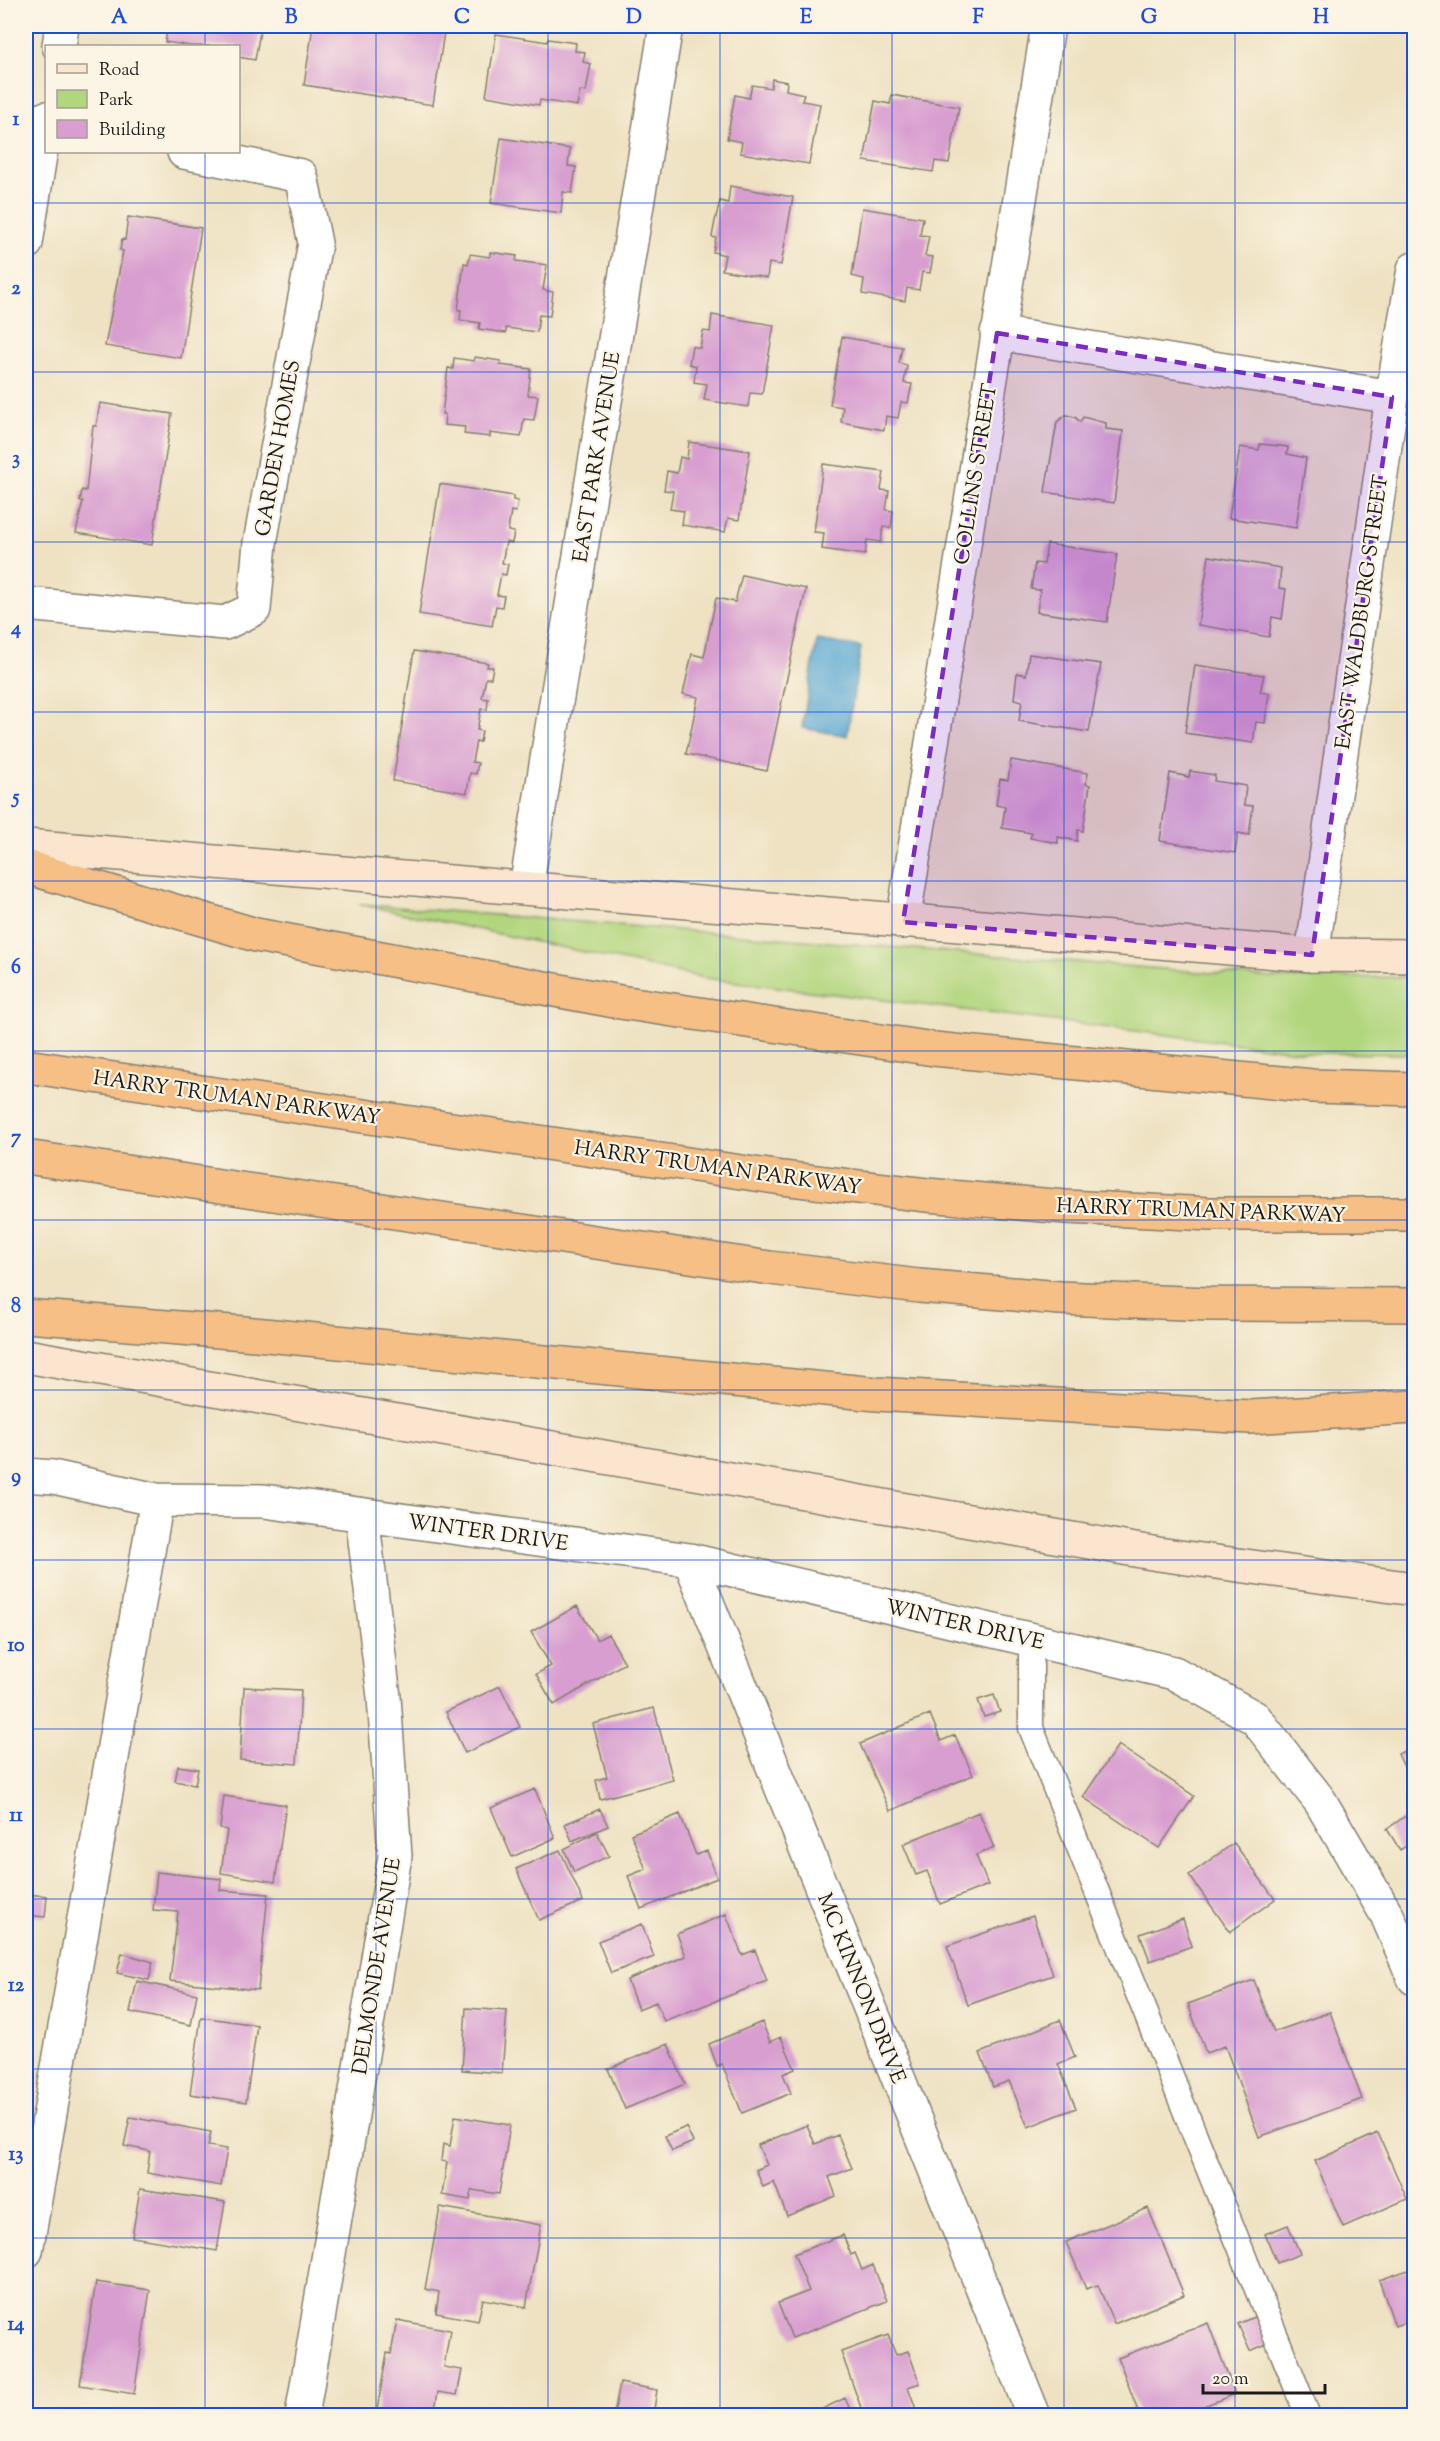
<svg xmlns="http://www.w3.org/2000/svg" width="1440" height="2441" font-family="'Sorts Mill Goudy',serif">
<rect width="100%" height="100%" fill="#fcf5e5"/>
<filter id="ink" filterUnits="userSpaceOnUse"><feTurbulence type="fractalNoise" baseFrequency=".0167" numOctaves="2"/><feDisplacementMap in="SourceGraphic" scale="12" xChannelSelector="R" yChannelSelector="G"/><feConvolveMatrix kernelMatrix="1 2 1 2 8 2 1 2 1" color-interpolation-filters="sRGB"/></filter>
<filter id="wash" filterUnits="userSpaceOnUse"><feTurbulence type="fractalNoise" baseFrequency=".008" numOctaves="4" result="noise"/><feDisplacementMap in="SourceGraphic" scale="24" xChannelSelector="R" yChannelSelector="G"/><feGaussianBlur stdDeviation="1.35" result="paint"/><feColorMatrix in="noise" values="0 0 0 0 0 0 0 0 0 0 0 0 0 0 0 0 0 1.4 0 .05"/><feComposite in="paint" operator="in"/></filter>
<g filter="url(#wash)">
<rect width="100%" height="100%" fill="#eee2c2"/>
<!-- green -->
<path fill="#b2d67e" stroke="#67794d" stroke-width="1.5" d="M359,904L1274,978L1414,977V1054L1313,1053L704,978Z"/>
<!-- water -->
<path fill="#5aa8d3" stroke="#3b6278" stroke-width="1.5" d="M817,640L861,647L847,736L802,728Z"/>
<g id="blocks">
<!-- building -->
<path fill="#d89ed0" d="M168,26H261L255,60L238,57V46H191L165,42Z
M313,26H423V29L444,32L433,105L304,85Z
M496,34L547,42L548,39L576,43L575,51L585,52L583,62L591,64L586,92L580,91L577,106L540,100L539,105L486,96Z
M772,79L787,82L786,90L804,94L802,101L820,104L809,164L740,153L742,142L727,139L735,95L749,98L752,85L771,88Z
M892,95L959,107L949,163L935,161L933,172L864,161L875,101L890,104Z
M501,138L570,149L568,166L576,167L572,193L563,192L561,213L491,203Z
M730,186L793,197L781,265L769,263L767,278L722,270L725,255L713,252L716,238L712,237L715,221L720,201L728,203Z
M862,208L923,218L920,235L929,236L925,256L933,257L930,273L922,272L919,290L907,288L905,301L862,294L864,279L852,276Z
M128,217L201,228L181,358L105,346L123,251L120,250L122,239L125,240Z
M490,252L517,256L516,261L547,265L543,290L553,292L550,316L539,315L537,332L506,328V333L479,329L480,323L460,320L461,310H458L464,263L468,264L470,254L490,257Z
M712,315L774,325L762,394L750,393L748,407L704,400L707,384L694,382L696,366L689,364L692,346L700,348L703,331L710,332Z
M842,337L902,347L899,363L907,365L904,383L912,384L908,403L901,402L898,418L886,416L884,430L841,422L843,407L830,405Z
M475,357L501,361L500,365L531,369L528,395L538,396L534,420L524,419L521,437L490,433V437L464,434L465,427L444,425L445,414H442L448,368L453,369L454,358L474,361Z
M100,403L172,414L152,545L76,533L83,501H80L82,490L86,491L93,426H96Z
M1066,415L1075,417L1080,422L1083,417L1106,423V429L1123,431L1114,503L1045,492L1057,422Z
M689,442L750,451L739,520L728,518L725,532L682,525L684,511L670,509L673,491L664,490L667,471L677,473L680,457L687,459Z
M1260,444L1288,447L1287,454L1306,458L1296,528L1229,518L1240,447L1259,450Z
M823,464L884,472L881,490L889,491L886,510L893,511L891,528L883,527L881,542L867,540L865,555L822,549L824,533L814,532Z
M440,484L513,496V500L518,501L516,512L511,511L508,531L514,532L512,543L506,542L502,563L508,564L506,575L501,574L497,595L504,596L502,607L496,606L492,626L419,614Z
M1047,544L1117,554L1107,622L1037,612L1040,590L1031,589L1035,563L1044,564Z
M1209,556L1281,568L1279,588L1286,589L1282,619L1272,617L1269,637L1198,625Z
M742,575L806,589L767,771L686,754L698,697L683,694L692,654L704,657L716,598L735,602Z
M414,651L488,663L487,667H493L491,678H486L482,698L488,699L487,710L481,709L477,730L482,731L480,742L476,741L472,762L478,763L476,774L470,773L467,793L393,781Z
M1029,654L1101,664L1089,732L1019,721L1022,701L1014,699L1017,673L1026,675Z
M1195,665L1264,675L1260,692L1269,693L1265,723L1256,722L1253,743L1185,733Z
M1011,760L1088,773L1086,784L1090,785L1083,831L1078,830L1077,841L1058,837V843L1030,838L1032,833L1002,828L1005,807L996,805L1000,779L1008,780Z
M1190,771L1215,775L1214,781L1246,786L1244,805L1253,806L1249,835L1238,833L1235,853L1160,841L1170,773L1189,777Z
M577,1606L597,1640L608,1634L625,1663L554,1705L536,1674L551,1666L531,1632Z
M500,1686L520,1727L465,1753L446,1712Z
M244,1687L301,1690L297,1764L240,1760Z
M994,1695L1000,1712L984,1717L978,1700Z
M654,1708L673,1780L600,1799L596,1780L607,1777L593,1724Z
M930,1714L941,1741L955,1735L973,1775L890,1811L860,1744Z
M1118,1745L1194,1796L1159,1848L1083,1797Z
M1414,1746V1788L1398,1754Z
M178,1766L198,1769L195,1785L175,1781Z
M535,1789L555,1838L512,1857L491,1808Z
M224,1796L286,1805L275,1882L221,1873L227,1830L220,1828Z
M600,1809L608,1826L572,1841L565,1824Z
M1414,1810V1841L1400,1850L1387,1829Z
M979,1812L994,1848L976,1855L988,1885L940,1904L927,1871L916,1875L903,1844Z
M680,1814L696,1855L707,1851L717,1878L641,1909L628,1876L646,1869L631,1834Z
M597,1832L609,1856L574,1872L564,1849Z
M1234,1843L1275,1899L1230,1932L1189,1875Z
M560,1850L583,1901L539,1920L516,1869Z
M157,1872L221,1879L220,1890L268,1894L258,1990L170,1981L178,1912L153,1910Z
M26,1894L47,1896L45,1917L26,1915Z
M726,1914L742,1955L755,1950L767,1981L664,2021L656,2002L638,2009L627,1980L686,1956L677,1934Z
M1033,1916L1053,1975L968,2005L947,1946Z
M1183,1919L1192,1946L1150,1961L1140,1934Z
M642,1924L654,1957L611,1973L598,1941Z
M122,1953L153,1962L149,1980L117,1973Z
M1254,1980L1274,2032L1330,2012L1362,2099L1259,2137L1225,2046L1206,2053L1188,2004Z
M137,1981L197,1994L191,2025L130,2012Z
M466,2008L507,2011L502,2073L462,2070Z
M201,2017L257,2025L246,2102L190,2094Z
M1060,2020L1075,2057L1058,2064L1076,2108L1028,2127L1009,2081L993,2087L980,2053Z
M762,2022L770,2042L781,2037L795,2069L783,2074L791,2093L742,2113L722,2064L717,2066L709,2044Z
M668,2044L685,2084L625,2109L608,2069Z
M455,2116L510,2125L499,2194L472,2190L470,2200L442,2195L447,2162L441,2161L443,2144L450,2146Z
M130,2117L211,2132L208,2146L227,2149L221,2186L147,2173L150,2151L124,2146Z
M807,2125L815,2144L838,2135L852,2168L829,2177L836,2196L787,2216L774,2182L763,2187L756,2170L767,2165L758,2145Z
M686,2127L693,2142L672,2151L665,2136Z
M1378,2133L1407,2199L1343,2227L1315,2161Z
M140,2189L225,2202L217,2251L132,2237Z
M440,2207L541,2225L526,2307L483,2299L478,2321L436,2313L439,2292L425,2289Z
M1148,2208L1184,2295L1114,2324L1098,2285L1086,2289L1066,2242Z
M1288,2225L1300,2254L1277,2263L1265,2234Z
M843,2235L851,2255L855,2253L862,2270L873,2265L887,2301L792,2338L778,2303L809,2291L794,2254Z
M1414,2268V2319L1395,2326L1379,2280Z
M96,2282L150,2290L134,2394L80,2385Z
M1256,2316L1267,2344L1250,2351L1238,2324Z
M397,2320L450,2330L444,2367L462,2370L457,2395L438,2392L434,2416H376L387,2353L391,2354Z
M1208,2323L1235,2394L1178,2416H1140L1118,2358Z
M888,2335L896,2355L908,2351L920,2383L908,2387L916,2409L899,2416H864L841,2352Z
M620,2383L657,2390L653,2416L614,2414Z
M845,2398L853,2416H808Z"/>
</g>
</g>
<g filter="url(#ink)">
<use href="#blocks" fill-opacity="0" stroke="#857f6f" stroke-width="1.5"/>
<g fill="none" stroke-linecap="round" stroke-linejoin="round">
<defs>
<path id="lane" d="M1031,1639V1728L1308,2416"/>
<path id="street" d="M59,46L62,26
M26,243L46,118
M997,333L1392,397
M26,604L225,623L254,609L260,543L315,243L301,176L184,152
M526,888L666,26
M903,922L1048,26
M1312,955L1392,397L1414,269
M26,1475L53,1477L157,1500L264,1501L690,1560L1174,1673L1255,1718L1320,1801L1387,1915L1414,1978
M690,1560L1034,2416
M26,2251L157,1500
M302,2416L395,1856L384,1697L362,1515"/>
<path id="secondary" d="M26,846L1312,955L1414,956
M26,1356L1158,1554L1414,1589"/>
<path id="highway" d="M26,867L256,935L620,1002L934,1049L1312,1086L1414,1089
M26,1066L782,1178L927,1195L1066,1207L1211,1214H1414
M26,1157L770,1268L919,1286L1060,1298L1209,1304L1414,1305
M26,1316L244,1333L877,1394L1250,1417L1414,1407"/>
</defs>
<!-- lane casing -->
<use href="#lane" stroke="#857f6f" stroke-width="27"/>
<!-- street casing -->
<use href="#street" stroke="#857f6f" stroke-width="36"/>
<!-- secondary casing -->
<use href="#secondary" stroke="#857f6f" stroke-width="36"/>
<!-- highway casing -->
<use href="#highway" stroke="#857f6f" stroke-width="36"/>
<!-- lane -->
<use href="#lane" stroke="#fff" stroke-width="24"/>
<!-- street -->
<use href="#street" stroke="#fff" stroke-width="33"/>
<!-- secondary -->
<use href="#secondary" stroke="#fbe5cf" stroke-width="33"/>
<!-- highway -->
<use href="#highway" stroke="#f5bf86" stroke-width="33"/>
</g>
</g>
<!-- marked area -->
<path fill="#7b2cbf" fill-opacity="0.2" stroke="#7b2cbf" stroke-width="4.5" stroke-dasharray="12 8" stroke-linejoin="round" d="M997,333L1392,397L1312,955L903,922Z"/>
<!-- grid -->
<path fill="none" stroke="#1d4ed8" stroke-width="1.5" stroke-opacity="0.55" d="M205,26V46M376,26V2416M548,26V2416M720,26V2416M892,26V2416M1064,26V2416M1235,26V2416M205,152V2416M26,203H1414M26,372H1414M26,542H1414M26,712H1414M26,881H1414M26,1051H1414M26,1220H1414M26,1390H1414M26,1560H1414M26,1729H1414M26,1899H1414M26,2069H1414M26,2238H1414"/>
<g text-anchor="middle" stroke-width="4.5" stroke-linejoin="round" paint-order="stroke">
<!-- street labels -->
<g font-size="21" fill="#1c1c1c" stroke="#fcf5e5">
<text transform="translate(277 448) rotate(-80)" y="7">GARDEN HOMES</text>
<text transform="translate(596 457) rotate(-81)" y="7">EAST PARK AVENUE</text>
<text transform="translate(975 474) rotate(-81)" y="7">COLLINS STREET</text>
<text transform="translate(1361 612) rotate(-82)" y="7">EAST WALDBURG STREET</text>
<text transform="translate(237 1097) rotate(8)" y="7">HARRY TRUMAN PARKWAY</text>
<text transform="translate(718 1167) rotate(8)" y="7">HARRY TRUMAN PARKWAY</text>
<text transform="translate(1201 1210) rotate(2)" y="7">HARRY TRUMAN PARKWAY</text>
<text transform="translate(488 1532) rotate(8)" y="7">WINTER DRIVE</text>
<text transform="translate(965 1624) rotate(13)" y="7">WINTER DRIVE</text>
<text transform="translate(376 1966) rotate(-81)" y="7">DELMONDE AVENUE</text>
<text transform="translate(862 1988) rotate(68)" y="7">MC KINNON DRIVE</text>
</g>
</g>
<!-- margin -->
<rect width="1440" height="2441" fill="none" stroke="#fcf5e5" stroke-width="66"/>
<!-- legend -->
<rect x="45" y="45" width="195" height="108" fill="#fcf5e5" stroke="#a29e95" stroke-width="1.5"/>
<rect x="57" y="64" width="30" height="9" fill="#fbe5cf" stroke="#a29e95" stroke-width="1.5"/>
<text x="99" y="75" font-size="18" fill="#1c1c1c">Road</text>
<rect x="57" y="90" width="30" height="18" fill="#b2d67e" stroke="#a29e95" stroke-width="1.5"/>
<text x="99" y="105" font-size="18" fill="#1c1c1c">Park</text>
<rect x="57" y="120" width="30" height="18" fill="#d89ed0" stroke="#a29e95" stroke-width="1.5"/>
<text x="99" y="135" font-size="18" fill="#1c1c1c">Building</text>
<!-- scale -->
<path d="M1203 2384v9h122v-9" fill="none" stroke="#1c1c1c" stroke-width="3"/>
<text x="1212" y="2384" font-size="18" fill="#1c1c1c" stroke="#fcf5e5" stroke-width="4.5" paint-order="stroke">20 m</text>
<rect x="33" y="33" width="1374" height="2375" fill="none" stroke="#1d4ed8" stroke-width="2"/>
<g font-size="20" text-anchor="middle" font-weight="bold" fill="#1d4ed8">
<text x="119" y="23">A</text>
<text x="291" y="23">B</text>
<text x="462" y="23">C</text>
<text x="634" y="23">D</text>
<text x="806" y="23">E</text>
<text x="978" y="23">F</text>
<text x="1149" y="23">G</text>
<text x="1321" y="23">H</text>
<text x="16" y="125">1</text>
<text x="16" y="294">2</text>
<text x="16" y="464">3</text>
<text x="16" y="634">4</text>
<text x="16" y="803">5</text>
<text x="16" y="973">6</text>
<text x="16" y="1143">7</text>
<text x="16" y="1312">8</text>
<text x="16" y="1482">9</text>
<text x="16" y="1651">10</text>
<text x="16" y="1821">11</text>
<text x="16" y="1991">12</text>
<text x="16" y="2160">13</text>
<text x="16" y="2330">14</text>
</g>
</svg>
